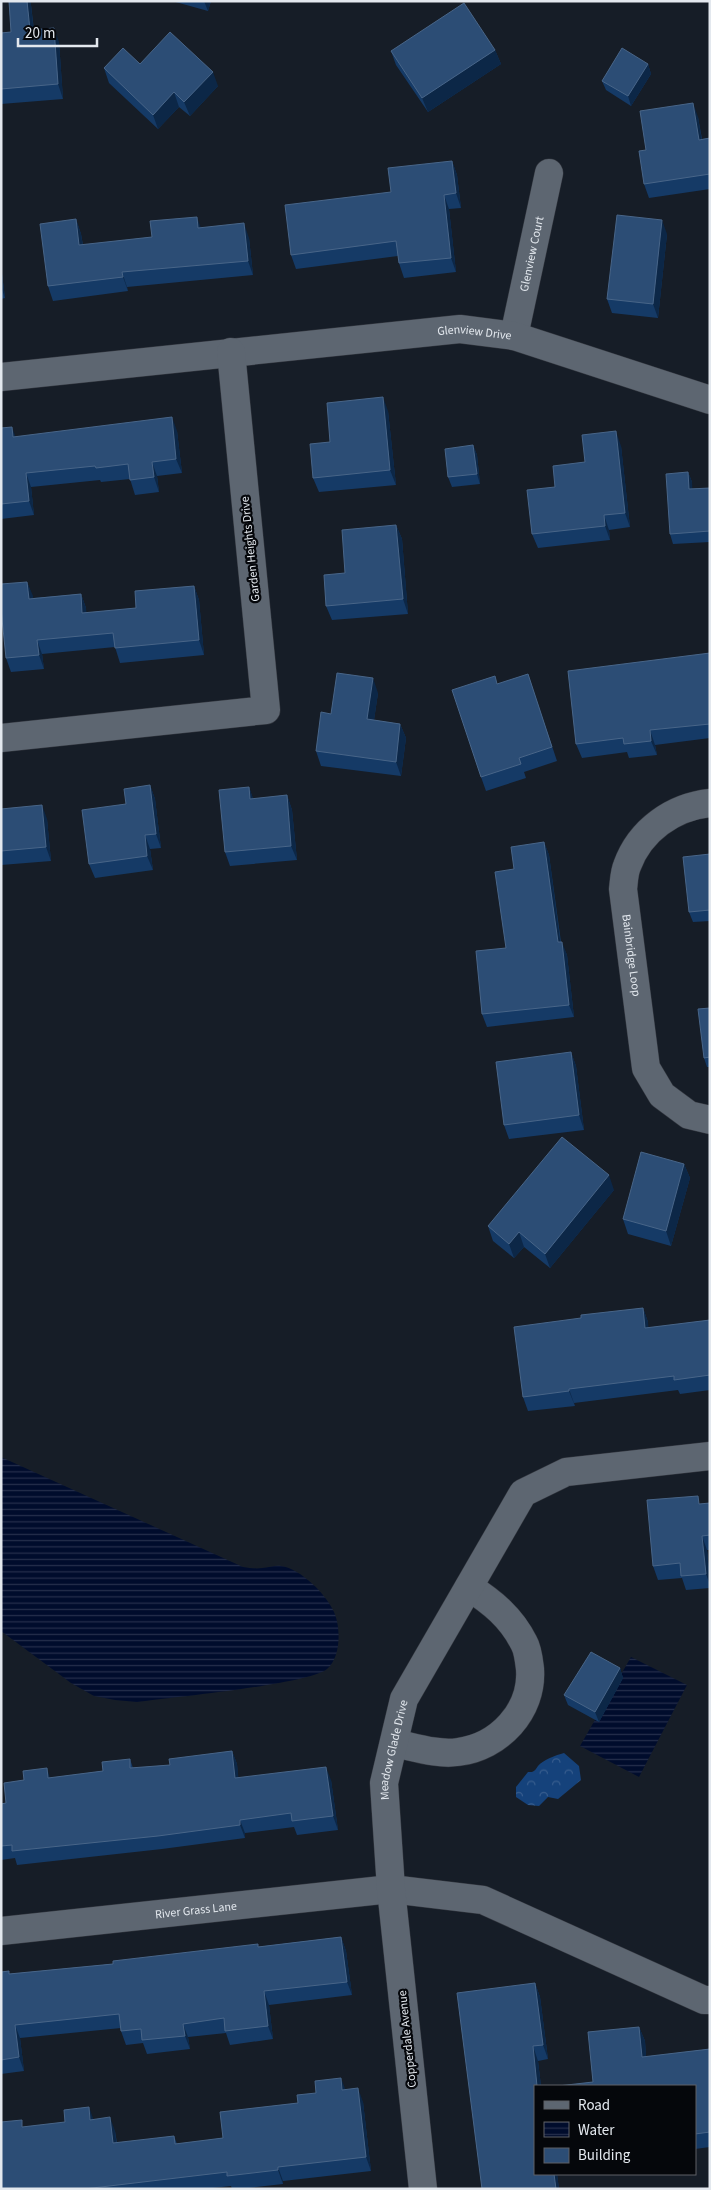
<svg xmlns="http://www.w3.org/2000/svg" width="711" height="2190" font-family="'Source Sans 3',sans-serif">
<defs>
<pattern id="park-crowns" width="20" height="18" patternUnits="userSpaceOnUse" patternTransform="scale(1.25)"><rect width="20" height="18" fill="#15427b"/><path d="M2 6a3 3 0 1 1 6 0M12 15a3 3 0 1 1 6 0" fill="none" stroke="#375d8e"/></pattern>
<pattern id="water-rules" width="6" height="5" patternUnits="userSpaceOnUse" patternTransform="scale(1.25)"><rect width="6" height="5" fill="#000c2c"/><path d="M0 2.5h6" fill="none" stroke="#252f4b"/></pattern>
</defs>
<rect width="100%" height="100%" fill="#161d27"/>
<!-- park -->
<path fill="url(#park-crowns)" d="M564,1753L579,1766L581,1780L558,1799L548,1797L539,1806L528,1805L516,1797V1787L528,1772H532C535,1771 536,1769 538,1766C543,1760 556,1755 564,1753Z"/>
<!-- water -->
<path fill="url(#water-rules)" d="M1,1457L243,1567C250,1568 256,1569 262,1568C269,1568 275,1565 281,1566C301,1569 326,1594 334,1612C341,1628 341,1657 327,1669C310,1684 168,1698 137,1702L115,1700L94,1696L71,1683L1,1631Z
M631,1657L687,1685L639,1777L580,1746Z"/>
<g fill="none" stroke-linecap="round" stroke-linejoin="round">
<defs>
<g id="minor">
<path id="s1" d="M514,336L549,173"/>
<path id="s2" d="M1,377L460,329L514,336L710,400"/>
<path d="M1,738L266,710L231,352"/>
<path id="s3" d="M710,803C673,807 640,830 627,866C624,873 624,882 623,889L646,1068L662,1095L689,1115L710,1120"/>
<path d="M394,1743C414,1747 437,1755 458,1752C499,1747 533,1711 530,1669C529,1661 528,1650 524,1643C511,1617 492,1602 469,1587"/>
<path id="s4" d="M1,1931L391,1889L483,1900L704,2000H710"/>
<path id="s5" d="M423,2189L391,1889L384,1783L404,1699L523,1493L566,1472L710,1456"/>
</g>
</defs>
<!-- minor casing -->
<use href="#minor" stroke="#343840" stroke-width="29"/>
<!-- minor -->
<use href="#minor" stroke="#5d6671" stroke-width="28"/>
</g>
<!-- wall -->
<path fill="#153a66" d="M9,1H30L31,5L34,30L59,42L63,99L1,104V33L11,32Z
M172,1H211L208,11Z
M495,50L501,64L428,112L396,65L391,51Z
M648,64L651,74L631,106L606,90L602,81Z
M104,68L218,86L190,116L179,107L158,129L109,83Z
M698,117L702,139L710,138V189L649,198L644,184L646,150Z
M452,161L457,175L461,208L449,209L456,272L404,278L399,263L398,256L296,269L291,255L391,192Z
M76,219L81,234L83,245L152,237L201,228L249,238L253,275L127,287L128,291L53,301L48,286Z
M667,234L658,318L612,313L607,299Z
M1,266L5,298L1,299Z
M388,411L396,485L319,492L313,478L330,442Z
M1,428L15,437L177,431L182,473L157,476L159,492L135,495L130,479L101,482L100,480L31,487L34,515L1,519Z
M473,445L477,455L480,484L452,487L448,477Z
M621,446L630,527L609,530L610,540L538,548L532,534L585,462Z
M688,472L692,482V489L710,488V542L673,544L670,534Z
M396,525L402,539L408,614L332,620L326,606L345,573Z
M27,582L33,598L81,594L86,608V613L136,608L194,586L199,600L204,655L120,663L115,647L42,654L44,669L11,672L6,658Z
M710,653V738L655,745L657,755L629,758L627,752L582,758L576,744Z
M528,674L557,761L524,772L526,778L486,791L481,777L498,684Z
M378,693L374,720L400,724L406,738L401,776L321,766L316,751L331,714Z
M150,785L155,799L161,848L150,849L153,870L95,878L89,864L126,804Z
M249,787L253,799L287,795L292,810L297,860L230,866L225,852Z
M1,809L47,819L51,861L1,865Z
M544,842L549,855L561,942L567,955L574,1017L487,1027L482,1014L506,948L514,869Z
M710,854V921L693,922L689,912Z
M710,1008V1067H707L704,1058Z
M571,1052L576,1066L584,1130L509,1139L504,1125Z
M684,1164L690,1178L671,1246L628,1234L623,1219Z
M614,1190L550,1268L524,1247L514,1258L493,1241L488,1226Z
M643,1308L648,1322V1328L710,1320V1390L680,1394L678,1390L574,1403L575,1406L528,1411L523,1397L581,1318Z
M710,1503V1550H707L710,1577V1588L686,1590L682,1578L658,1580L653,1566L702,1504Z
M620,1668L623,1678L599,1722L568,1705L564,1695Z
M232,1751L237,1764L238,1778L331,1780L338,1830L297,1835L294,1827L245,1833V1838L162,1849L17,1865L15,1858L1,1860V1804L6,1803L50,1778L103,1771L130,1759L133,1768L170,1765Z
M341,1937L346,1951L352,1995L269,2005L273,2039L230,2045L226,2033L188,2037L190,2049L147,2054L143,2043L126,2045L121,2031V2028L20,2038L24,2071L1,2074V1972L10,1974L113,1964Z
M535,1983L540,1997L548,2059L538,2061L541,2086H535V2174H557L559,2189H482Z
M639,2027L645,2041L646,2057L710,2049V2147L695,2149V2086L593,2082Z
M345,2089L363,2102L371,2171L283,2181V2184L240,2189H232L231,2186L204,2189H1L24,2127L93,2119L115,2131L117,2143L174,2136L177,2144L223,2138L298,2103Z"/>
<!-- shaded-wall -->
<path fill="#0c2747" d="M27,1H30L31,5L35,44L30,30Z
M204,1H211L208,11Z
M54,28L59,42L63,99L58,84Z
M495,50L501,64L428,112L422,98Z
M648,64L651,74L631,106L628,96Z
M213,72L218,86L190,116L184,102Z
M174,92L179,107L158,129L153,115Z
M693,103L698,117L704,154L699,140Z
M452,161L457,175L461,208L456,193Z
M444,195L449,209L456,272L451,258Z
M197,217L202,231L198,228Z
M76,219L81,234L85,259L79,245Z
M662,220L667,234L658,318L653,304Z
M244,223L249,238L253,275L248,261Z
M1,266L5,298L1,287Z
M122,272L127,287L128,291L123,277Z
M383,397L388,411L396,485L390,470Z
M172,417L177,431L182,473L176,459Z
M12,427L17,441L13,437Z
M616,431L621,446L630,527L625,513Z
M473,445L477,455L480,484L477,474Z
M152,462L157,476L159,492L154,477Z
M688,472L692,482L693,499L689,489Z
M26,473L31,487L34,515L29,501Z
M604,515L609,530L610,540L605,526Z
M396,525L402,539L408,614L403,599Z
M27,582L33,596L34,613L29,599Z
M194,586L199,600L204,655L199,640Z
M81,594L86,608L88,627L82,613Z
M37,640L42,654L44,669L39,655Z
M373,678L378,693L372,734L367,719Z
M400,724L406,738L401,776L396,762Z
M650,730L655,745L657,755L651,741Z
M150,785L155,799L161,848L156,834Z
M249,787L254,801L250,799Z
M287,795L292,810L297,860L291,846Z
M42,805L47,819L51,861L46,847Z
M145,835L150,849L153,870L147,856Z
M544,842L549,855L562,955L558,942Z
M562,942L567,955L574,1017L569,1005Z
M571,1052L576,1066L584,1130L579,1115Z
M684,1164L690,1178L671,1246L666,1231Z
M609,1175L614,1190L550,1268L545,1254Z
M519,1232L524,1247L514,1258L509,1244Z
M643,1308L648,1322L650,1342L645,1328Z
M569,1389L574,1403L575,1406L569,1391Z
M702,1536L707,1550L710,1585L706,1574Z
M620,1668L623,1678L599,1722L595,1712Z
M232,1751L237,1764L240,1791L235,1778Z
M326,1767L331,1780L338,1830L333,1816Z
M47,1768L51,1781L48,1778Z
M240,1820L245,1833V1838L240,1825Z
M341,1937L346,1951L352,1995L347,1982Z
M535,1983L540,1997L548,2059L543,2045Z
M264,1991L269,2005L273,2039L268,2026Z
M183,2024L188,2037L190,2049L185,2036Z
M15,2025L20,2038L24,2071L19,2057Z
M639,2027L645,2041L647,2072L642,2057Z
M533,2046L538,2061L541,2086H537Z
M341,2078L346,2091L342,2090Z
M358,2088L363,2102L371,2171L366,2157Z
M89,2107L94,2121L90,2120Z
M110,2117L115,2131L118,2157L113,2143Z
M278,2167L283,2181V2184L278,2170Z
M554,2174H557L559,2189H556Z"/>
<!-- building -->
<path fill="#2c4d75" stroke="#486588" d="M9,1H27L30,30L54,28L58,84L1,89V33L11,32Z
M464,3L495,50L422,98L391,51Z
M170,32L213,72L184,102L174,92L153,115L104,68L123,48L140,64Z
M622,48L648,64L628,96L602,81Z
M693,103L699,140L710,138V174L644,184L639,151L646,150L640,111Z
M452,161L456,193L444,195L451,258L399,263L396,241L291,255L285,205L391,192L388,168Z
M617,215L662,220L653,304L607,299Z
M197,217L198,228L244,223L248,261L122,272L123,277L48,286L40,224L76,219L79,245L152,237L150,221Z
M383,397L390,470L313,478L310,444L330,442L327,403Z
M172,417L176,459L152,462L154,477L130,480L128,464L96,468L95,466L26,473L29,501L1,504V428L12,427L13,437Z
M616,431L625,513L604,515L605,526L532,534L527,490L555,487L553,466L585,462L582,435Z
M473,445L477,474L448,477L445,449Z
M688,472L689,489L710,488V531L670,534L666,474Z
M396,525L403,599L326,606L324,575L345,573L342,530Z
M27,582L29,599L81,594L82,613L136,608L135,591L194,586L199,640L115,648L113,633L37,640L39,655L6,658L1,609V584Z
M710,653V724L650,730L651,741L624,744L623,738L576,744L568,671Z
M337,673L373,678L367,719L400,724L396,762L316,751L321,712L331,714Z
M528,674L552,747L519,758L521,764L481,777L452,690L495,676L497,684Z
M150,785L156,834L145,835L147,856L89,864L82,810L126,804L124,789Z
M249,787L250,799L287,795L291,846L225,852L219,790Z
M42,805L46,847L1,851V809Z
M544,842L558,942H562L569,1005L482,1014L476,951L506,948L495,872L514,869L511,847Z
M710,854V910L689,912L683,857Z
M710,1008V1057L704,1058L698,1009Z
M571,1052L579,1115L504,1125L496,1062Z
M562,1137L609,1175L545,1254L519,1232L509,1244L488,1226Z
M641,1152L684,1164L666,1231L623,1219Z
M643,1308L645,1328L710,1320V1375L674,1380V1376L569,1389V1391L523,1397L514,1327L581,1318V1315Z
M698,1496L699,1504L710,1503V1535L702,1536L706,1574L681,1576L680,1563L653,1566L647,1500Z
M591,1652L620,1668L595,1712L564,1695Z
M232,1751L235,1778L326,1767L333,1816L292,1821L291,1813L240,1820V1825L158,1836L12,1851V1845L1,1846V1804L6,1803L4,1783L24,1780L23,1771L47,1768L48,1778L103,1771L102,1762L130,1759V1768L170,1765L169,1759Z
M341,1937L347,1982L264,1991L268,2026L225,2031L224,2018L183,2024L185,2036L142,2040L141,2029L121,2031L119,2014L15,2025L19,2057L1,2060V1972L9,1971V1974L113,1964V1961L258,1944V1947Z
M535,1983L543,2045L533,2046L537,2086H535V2174H554L556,2189H482L457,1993Z
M639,2027L642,2057L710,2049V2132L695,2134V2086H558L593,2082L588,2032Z
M341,2078L342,2090L358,2088L366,2157L278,2167V2170L227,2176V2172L84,2189H1V2122L22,2120V2127L65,2122L64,2110L89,2107L90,2120L110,2117L113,2143L174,2136L175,2144L223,2138L220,2112L298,2103L297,2095L316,2093L315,2081Z"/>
<g text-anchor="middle" stroke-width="4.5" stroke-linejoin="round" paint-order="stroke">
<!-- street labels -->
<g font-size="12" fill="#e3e8ee" stroke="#05070b">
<text dy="4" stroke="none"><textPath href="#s1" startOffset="84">Glenview Court</textPath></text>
<text dy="4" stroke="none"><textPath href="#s2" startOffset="476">Glenview Drive</textPath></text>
<text transform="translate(250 549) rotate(-96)" y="4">Garden Heights Drive</text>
<text dy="4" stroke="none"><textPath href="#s3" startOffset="200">Bainbridge Loop</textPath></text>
<text dy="4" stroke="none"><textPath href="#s5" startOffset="442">Meadow Glade Drive</textPath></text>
<text dy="4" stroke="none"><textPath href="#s4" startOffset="196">River Grass Lane</textPath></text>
<text transform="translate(407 2039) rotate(-96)" y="4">Copperdale Avenue</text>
</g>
</g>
<!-- border -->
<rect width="711" height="2190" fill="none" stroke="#e3e8ee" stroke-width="5"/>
<!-- legend -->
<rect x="534" y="2085" width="162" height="90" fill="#05070b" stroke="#5e6166"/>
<rect x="544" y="2101" width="25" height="8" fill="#5d6671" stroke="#5e6166"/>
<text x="578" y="2110" font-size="15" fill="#e3e8ee">Road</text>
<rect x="544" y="2122" width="25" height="15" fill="url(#water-rules)" stroke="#5e6166"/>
<text x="578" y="2135" font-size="15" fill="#e3e8ee">Water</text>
<rect x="544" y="2148" width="25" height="15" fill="#2c4d75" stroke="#5e6166"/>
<text x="578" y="2160" font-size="15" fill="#e3e8ee">Building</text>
<!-- scale -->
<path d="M18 38v8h79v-8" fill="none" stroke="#e3e8ee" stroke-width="2.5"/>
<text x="25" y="38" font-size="15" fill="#e3e8ee" stroke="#05070b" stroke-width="4" paint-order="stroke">20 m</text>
</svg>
